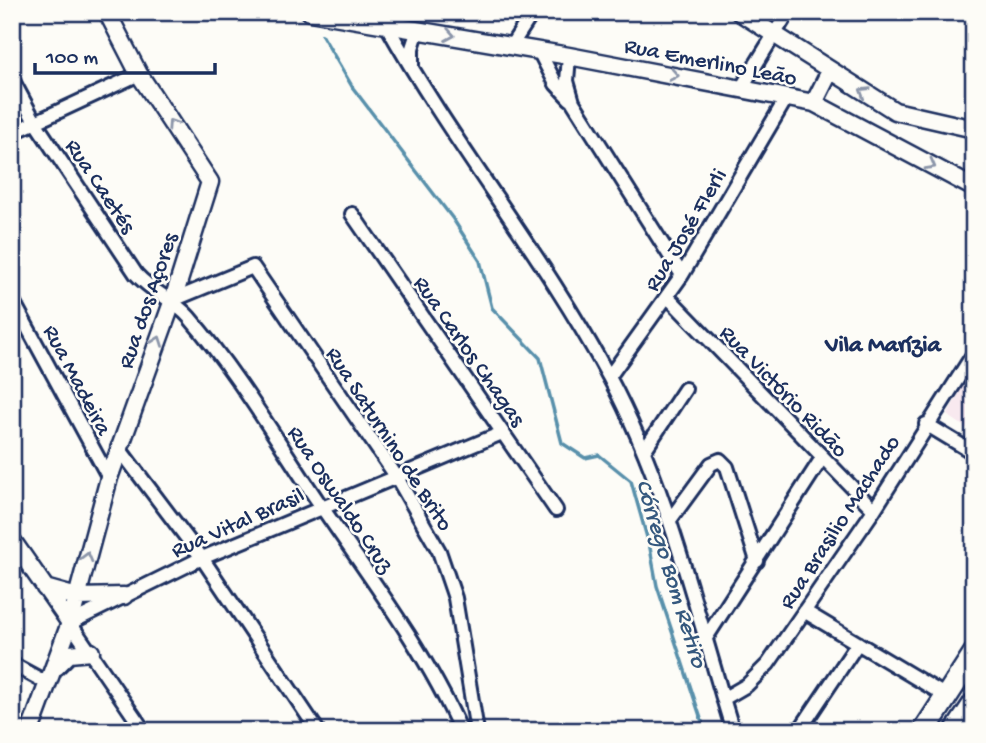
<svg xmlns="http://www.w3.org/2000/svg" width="986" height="743" font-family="'Gochi Hand',sans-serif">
<rect width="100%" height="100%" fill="#fdfcf7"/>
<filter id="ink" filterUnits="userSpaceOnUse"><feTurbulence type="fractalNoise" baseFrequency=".0143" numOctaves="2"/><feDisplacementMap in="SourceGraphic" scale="14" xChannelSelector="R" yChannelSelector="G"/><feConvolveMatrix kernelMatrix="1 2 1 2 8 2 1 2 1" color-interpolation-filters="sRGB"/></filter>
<g filter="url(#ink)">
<!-- built -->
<path fill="#f8e9ef" d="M963,386L974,393V433L947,415Z"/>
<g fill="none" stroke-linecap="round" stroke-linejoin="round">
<!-- stream -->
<path stroke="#5990ab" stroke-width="3.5" d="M322,35L353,88L453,219L480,261L492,308L540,358L562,443L585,458L599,455L631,481L650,548L657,586L705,731"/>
<defs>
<path id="minor" d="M386,24C454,146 543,254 609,377C668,487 696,612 733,731
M511,46L533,12
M539,51L556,84L570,99
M569,56L567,81L573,102L682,275
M412,68V48L418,30
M12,79L35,122L136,274C153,293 173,299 189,317C237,373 276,439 317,500C368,575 424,648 461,731
M742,87L788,12
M12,133L139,74
M352,214L556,510
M668,297L874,510
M12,299L109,478
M173,300L253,267L396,476L439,551L455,598L477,731
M609,377L682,275L787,97
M926,424L974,453
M118,447L202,558L318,731
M644,451L685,389
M670,520L711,464L720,460L727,467L757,561
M804,611L946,696
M704,641L822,458
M12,664L47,683
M723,699L747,685L768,664L874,510L974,353
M144,731L70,623L202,558L502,433
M799,731L858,643"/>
<path id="tertiary" d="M310,12L569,56L814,103L974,188
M739,12L895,111L974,129
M814,103L830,71
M12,540L70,623
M45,588L77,597L124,596
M56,667L69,654L91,652
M30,731L70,623L109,478L173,300L210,182L139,74L107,12"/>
<path id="trunk" d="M924,731L974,654
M956,731L974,704"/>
</defs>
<!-- minor casing -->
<use href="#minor" stroke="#1b2f5e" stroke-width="18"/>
<!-- tertiary casing -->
<use href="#tertiary" stroke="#1b2f5e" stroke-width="21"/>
<!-- trunk casing -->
<use href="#trunk" stroke="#1b2f5e" stroke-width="26"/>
<!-- minor -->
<use href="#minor" stroke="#fdfcf7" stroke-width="12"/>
<!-- tertiary -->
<use href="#tertiary" stroke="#fdfcf7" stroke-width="16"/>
<!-- trunk -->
<use href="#trunk" stroke="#fdfcf7" stroke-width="21"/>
</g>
<!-- one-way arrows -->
<defs><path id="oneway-chevron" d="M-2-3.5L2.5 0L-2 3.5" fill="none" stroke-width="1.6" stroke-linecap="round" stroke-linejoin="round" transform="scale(1.75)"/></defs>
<g stroke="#8c96aa">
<use href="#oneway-chevron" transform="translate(450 35) rotate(10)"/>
<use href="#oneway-chevron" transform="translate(674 75) rotate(10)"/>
<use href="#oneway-chevron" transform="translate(864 92) rotate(-148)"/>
<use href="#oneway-chevron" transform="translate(172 124) rotate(-123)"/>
<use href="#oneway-chevron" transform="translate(931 165) rotate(29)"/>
<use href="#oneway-chevron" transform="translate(158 341) rotate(-70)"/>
<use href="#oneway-chevron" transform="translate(87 557) rotate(-75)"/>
</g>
</g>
<g text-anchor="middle" stroke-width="5" stroke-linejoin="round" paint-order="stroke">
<!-- street labels -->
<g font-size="23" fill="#1b2f5e" stroke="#fdfcf7">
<text transform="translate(711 60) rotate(11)" y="8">Rua Emerlino Leão</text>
<text transform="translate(102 185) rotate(56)" y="8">Rua Caetés</text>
<text transform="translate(684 229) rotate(-59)" y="8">Rua José FIerli</text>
<text transform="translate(146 300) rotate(-71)" y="8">Rua dos Açores</text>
<text transform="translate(471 350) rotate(55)" y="8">Rua Carlos Chagas</text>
<text transform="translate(79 379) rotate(62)" y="8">Rua Madeira</text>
<text transform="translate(785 390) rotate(46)" y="8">Rua Victório Ridão</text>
<text transform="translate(391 438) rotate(57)" y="8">Rua Saturnino de Brito</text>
<text transform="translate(342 498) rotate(56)" y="8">Rua Oswaldo Cruz</text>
<text transform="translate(237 521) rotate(-24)" y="8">Rua Vital Brasil</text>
<text transform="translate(838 521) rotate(-57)" y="8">Rua Brasilio Machado</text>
</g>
<!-- neighbourhood labels -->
<g font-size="24" font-weight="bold" fill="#1b2f5e" stroke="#fdfcf7">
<text x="883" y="351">Vila Marízia</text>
</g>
<!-- water labels -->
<g font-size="24" font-style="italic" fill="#35587e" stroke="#fdfcf7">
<text transform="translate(673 573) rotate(73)" y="8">Córrego Bom Retiro</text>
</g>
</g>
<!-- margin -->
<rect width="986" height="743" fill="none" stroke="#fdfcf7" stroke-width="42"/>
<rect x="21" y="21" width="944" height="701" fill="none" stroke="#1b2f5e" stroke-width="2.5" filter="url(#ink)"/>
<!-- scale -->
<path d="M35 63v10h180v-10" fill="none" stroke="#1b2f5e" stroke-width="3.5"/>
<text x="46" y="63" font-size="21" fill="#1b2f5e" stroke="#fdfcf7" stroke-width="5" paint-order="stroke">100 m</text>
</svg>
